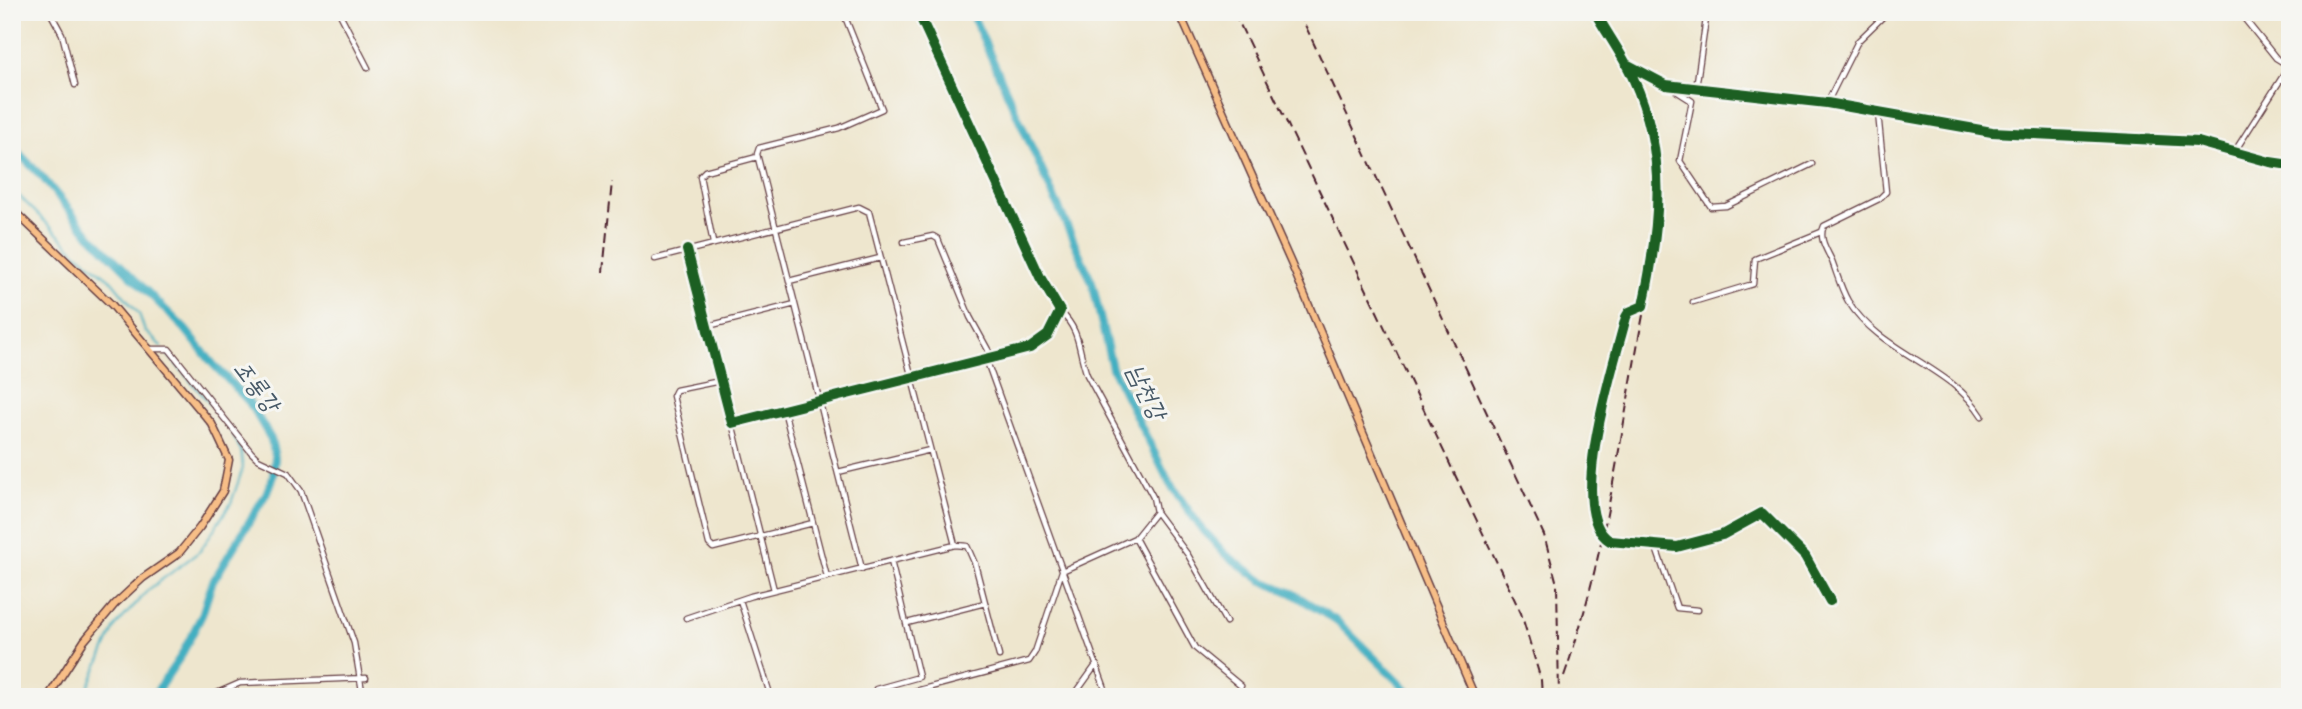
<svg xmlns="http://www.w3.org/2000/svg" width="2302" height="709" font-family="Mynerve,'Poor Story',sans-serif">
<rect width="100%" height="100%" fill="#f6f6f2"/>
<filter id="ink" filterUnits="userSpaceOnUse"><feTurbulence type="fractalNoise" baseFrequency=".0143" numOctaves="2"/><feDisplacementMap in="SourceGraphic" scale="14" xChannelSelector="R" yChannelSelector="G"/><feConvolveMatrix kernelMatrix="1 2 1 2 8 2 1 2 1" color-interpolation-filters="sRGB"/></filter>
<filter id="wash" filterUnits="userSpaceOnUse"><feTurbulence type="fractalNoise" baseFrequency=".00686" numOctaves="4" result="noise"/><feDisplacementMap in="SourceGraphic" scale="28" xChannelSelector="R" yChannelSelector="G"/><feGaussianBlur stdDeviation="1.57" result="paint"/><feColorMatrix in="noise" values="0 0 0 0 0 0 0 0 0 0 0 0 0 0 0 0 0 1.4 0 .05"/><feComposite in="paint" operator="in"/></filter>
<g filter="url(#wash)">
<rect width="100%" height="100%" fill="#eee6ce"/>
<g fill="none" stroke-linecap="round" stroke-linejoin="round">
<!-- stream -->
<path stroke="#43afc1" stroke-width="2" d="M12,189L78,254L111,280L139,314L145,331L161,346
M166,352L211,405
M84,697L115,627L148,590L200,551L231,503L243,468L241,451L230,429"/>
<!-- river -->
<path stroke="#43afc1" stroke-width="8" d="M971,12L1092,282L1112,368L1170,484L1199,525L1225,554L1261,580L1292,593L1338,622L1414,697
M12,146L43,178L88,233L185,329L213,364L249,402L271,439L275,458L273,476L266,494L212,583L202,615L181,656L153,697"/>
</g>
</g>
<g filter="url(#ink)">
<g fill="none" stroke-linecap="round" stroke-linejoin="round">
<defs>
<path id="minor" d="M50,12L62,34L75,85
M339,12L368,68
M843,12L882,109L839,128L759,148L757,154L862,569
M1595,12C1607,34 1623,55 1633,78C1668,155 1660,226 1643,306L1629,312L1626,317C1615,362 1564,513 1610,541L1677,547L1722,535L1762,513L1805,556L1830,601
M2239,12L2276,58L2289,66
M1628,66L1666,85L1827,103L1992,132L2198,142L2270,162L2290,165
M1670,87L1692,101L1680,161L1711,207L1726,206L1812,164
M1696,88L1707,12
M1827,103L1858,41L1888,12
M1878,113L1886,192L1879,199L1824,226C1818,238 1827,250 1832,261C1837,274 1841,289 1848,301C1880,353 1950,365 1982,416
M2235,151L2290,65
M904,242L933,236L938,239L970,317L992,357
M713,243L700,176L705,171L757,157
M687,250L732,423L1030,348L1048,335L1060,311L1040,277L918,12
M655,259L859,207L869,212L955,545L751,596L686,618
M789,281L880,258
M1693,302L1753,284L1755,259L1821,232
M708,326L795,304
M150,349H169L251,452L258,459L288,473L301,491L354,643L363,697
M986,359L1108,697
M720,381L676,390L673,396L709,544L713,548L813,523
M784,410L827,577
M732,423L774,590
M838,472L930,450
M1156,512L1188,555L1226,622
M1135,538L1195,648L1241,686
M955,545L967,546L975,564L999,656
M1655,545L1677,608L1698,610
M740,600L771,697
M907,623L985,603
M876,689L919,677L891,561
M208,697L240,683L366,678
M893,697L1029,661L1035,652L1062,571L1135,538L1156,512L1153,497L1087,375C1077,348 1082,333 1060,311
M1073,697L1096,665"/>
<path id="major" d="M1179,12L1291,263L1475,697
M12,209L112,305L212,424L229,460L223,491L200,527L179,553L143,578L115,604L84,641L48,697"/>
</defs>
<!-- minor casing -->
<use href="#minor" stroke="#633d43" stroke-width="7"/>
<!-- major casing -->
<use href="#major" stroke="#633d43" stroke-width="9"/>
<!-- minor -->
<use href="#minor" stroke="#fff" stroke-width="4.5"/>
<!-- major -->
<use href="#major" stroke="#f7be87" stroke-width="6"/>
<!-- rail -->
<path stroke="#4a1f2b" stroke-width="2" stroke-dasharray="10 5" stroke-linecap="butt" d="M1234,12L1521,613L1541,680L1542,697
M1299,12L1544,535L1557,584L1559,697
M603,272L612,182
M1564,676C1605,560 1620,436 1643,315"/>
<defs>
<path id="cycleway" d="M1595,12C1607,34 1623,55 1633,78C1668,155 1660,226 1643,306L1629,312L1626,317C1615,362 1564,513 1610,541L1677,547L1722,535L1762,513L1805,556L1830,601
M1628,65L1666,85L1827,103L1992,132L2198,142L2270,162L2290,165
M687,250L732,423L1030,348L1048,335L1060,311L1040,277L918,12"/>
</defs>
<!-- cycleway casing -->
<use href="#cycleway" stroke="#f6f6f2" stroke-width="15"/>
<!-- cycleway -->
<use href="#cycleway" stroke="#1b5e20" stroke-width="10"/>
</g>
</g>
<g text-anchor="middle" stroke-width="6" stroke-linejoin="round" paint-order="stroke">
<!-- water labels -->
<g font-size="24" font-style="italic" fill="#475967" stroke="#f6f6f2">
<text transform="translate(257 386) rotate(53)" y="8">조롱강</text>
<text transform="translate(1147 392) rotate(64)" y="8">남천강</text>
</g>
</g>
<!-- margin -->
<rect width="2302" height="709" fill="none" stroke="#f6f6f2" stroke-width="42"/>
</svg>
